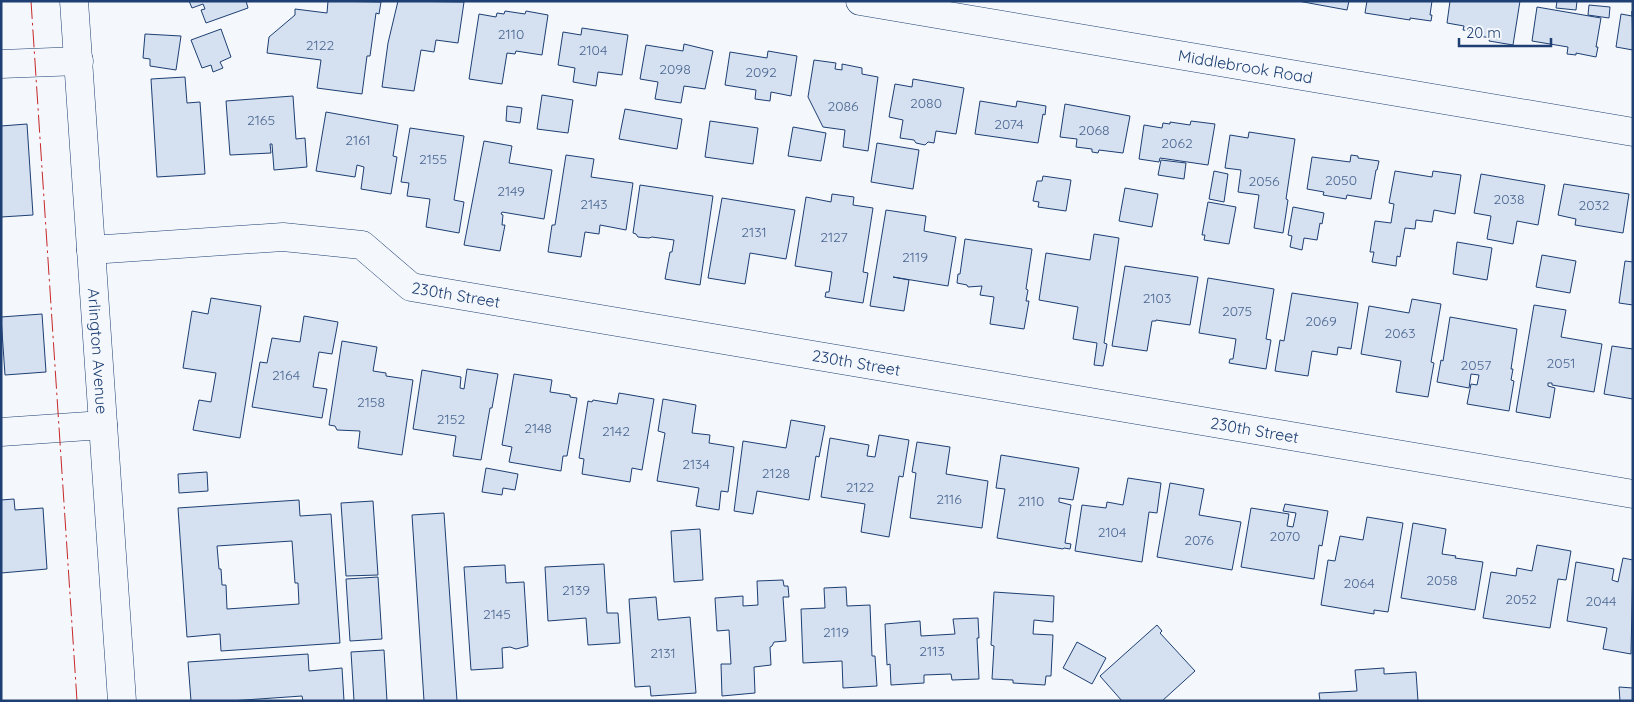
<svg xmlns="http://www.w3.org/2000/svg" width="1634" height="702" font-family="Quicksand,sans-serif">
<rect width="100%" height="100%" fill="#f4f7fb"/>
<!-- building -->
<path fill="#d5e0f0" stroke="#1d3f73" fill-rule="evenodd" d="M189,1H246L248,8L206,23L201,10L205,9L203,4L192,8Z
M328,1L381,2L379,14L376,13L370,56H367L362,94L317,88L321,60L267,53L269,37L295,15V9L327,13Z
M398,1L464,2L458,43L436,40L434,52L421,50L414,91L382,87L388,43Z
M1298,1H1349L1347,10Z
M1367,1H1432L1430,15H1432L1431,21L1410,18V20L1365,13Z
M1450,1H1520L1513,45L1489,41L1490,38L1470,34L1471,31L1463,30L1464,26L1447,23Z
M1557,1H1577L1576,10L1556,8Z
M1589,5L1610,7L1609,18L1588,15Z
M1537,7L1601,18L1596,47H1598L1596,57L1576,53V55L1567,54L1568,47L1532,41Z
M505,11L525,14L526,11L548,15L542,55L516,51L515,54L507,53L502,84L469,79L479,14L496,17L497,13L504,14Z
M1632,11L1633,50L1616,47L1621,14L1632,16Z
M582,28L628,35L622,75L598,72L596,86L573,82L575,68L558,65L563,32L581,35Z
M221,29L231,57L220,62L223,68L213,72L211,65L202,68L191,40Z
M145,34L181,36L176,70L150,66V59L143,58Z
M684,44L713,51L705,89L684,86L681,103L655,99L658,82L640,79L646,45L683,51Z
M768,51L797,56L791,96L771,92L770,101L755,99L756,90L725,85L730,52L767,58Z
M814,60L836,63L835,69L842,70V64L862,68V74L878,77L868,151L843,147L845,130L823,127L808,97Z
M185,77L187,103L200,102L205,174L157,177L151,79Z
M913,79L964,88L956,134L936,131L934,143L928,142L925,145L916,143L914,140L900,138L903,120L889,117L895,84L912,87Z
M542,95L573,100L568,133L537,129Z
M293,96L296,139L305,138L307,167L274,170L272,144H270L271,153L230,155L226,101Z
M980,101L1016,107L1017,101L1046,106L1045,115L1043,114L1038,143L975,134Z
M1065,104L1130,116L1123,153L1099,150L1098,153L1092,152V149L1076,147L1077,139L1060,137Z
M507,106L522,108L520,123L506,121Z
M625,109L682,119L677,149L619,139Z
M326,112L398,125L393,156L397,157L391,194L361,189L364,167L357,165L355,177L316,171Z
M710,121L758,128L753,164L705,157Z
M1191,121L1215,124L1208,165L1160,158L1159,162L1139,159L1144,125L1162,128L1163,123L1170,124V122L1190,125Z
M27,124L33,215L1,217V126Z
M793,127L826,133L821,161L788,156Z
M410,128L464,136L454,200L464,202L459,233L426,227L430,199L407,196L409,183L401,182Z
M1249,132L1295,139L1286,199L1288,200L1283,233L1254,228L1259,195L1238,192L1241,170L1225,168L1230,135L1248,138Z
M484,141L512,146L509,163L552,170L544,219L502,212L501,214L503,215L502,225H505L500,251L464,245Z
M877,143L919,150L913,189L871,182Z
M566,155L594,159L591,177L633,183L626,230L600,225L599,234L585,232L581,257L548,252L552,225H555Z
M1351,155L1358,156V158L1379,161L1377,170H1376L1371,199L1347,195L1346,199L1323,195L1324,192L1307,189L1312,157L1350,162Z
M1161,160L1186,163L1184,179L1158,175Z
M1214,171L1228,174L1224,202L1209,199Z
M1395,171L1432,177L1433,171L1461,175L1455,214L1434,210L1432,222L1416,220L1415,229L1405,228L1400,257L1397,256L1396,266L1372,262L1374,252H1370L1375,221L1391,223L1394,204L1389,203Z
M1481,174L1545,185L1538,225L1517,221L1513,244L1487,239L1491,216L1474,213Z
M1043,176L1071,180L1066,211L1038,207L1039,202L1033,201L1037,181H1042Z
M1564,184L1629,194L1623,233L1575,225L1576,219L1558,215Z
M640,185L713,196L700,285L665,279L670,252H672L674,240L652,237L649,238L638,237L636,234L633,233Z
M1125,188L1158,194L1152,227L1119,221Z
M832,194L854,197L853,205L873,208L863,272L868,273L863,303L825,297L826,292H829L832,272L795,266L806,197L831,202Z
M722,198L795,210L786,259L750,253L745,284L708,278Z
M1208,202L1236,207L1229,244L1204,240L1205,235H1202Z
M1293,207L1324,213L1322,224L1320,223L1317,240L1304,238L1302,250L1290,247L1292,236L1288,235Z
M886,210L926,216L924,231L956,237L948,286L893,277L909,280L904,311L870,306Z
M1094,234L1119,238L1104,343L1107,344L1103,366L1094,365L1097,343L1073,339L1078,307L1039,300L1046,253L1090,260Z
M965,239L1032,249L1026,289L1028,290L1026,301H1029L1024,329L990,324L994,297L980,295L982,286L968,287L967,285L957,283L958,274H960Z
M1457,242L1492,248L1487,280L1453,274Z
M1542,255L1576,261L1570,293L1536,287Z
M1625,261L1633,262V305L1619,303Z
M1125,266L1198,277L1190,325L1156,320V321H1152L1147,351L1112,346Z
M1208,278L1274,289L1266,339L1271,340L1266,369L1229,363L1230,359H1233L1236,339L1199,333Z
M1292,293L1358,303L1351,349L1338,347L1337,355L1312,351L1308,376L1275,371L1280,340L1284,341Z
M211,298L261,306L240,438L193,430L199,400L211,402L216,373L183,368L192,311L208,314Z
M1412,299L1441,304L1431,362L1434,363L1428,397L1396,392L1401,361L1361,354L1369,306L1409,313Z
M1534,305L1566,310L1561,337L1602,344L1594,392L1552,385V383H1548V386L1555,388L1550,418L1516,412Z
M42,314L46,372L5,375L1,317Z
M304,316L338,322L332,354L319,352L313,387L327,389L322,418L252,407L260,362L267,363L272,338L300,342Z
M1450,317L1517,329L1511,369H1513L1511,380L1514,381L1509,411L1467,404L1471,384L1477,385L1479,375L1471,374L1469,388L1437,382L1441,360L1443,361Z
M342,341L377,347L373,371L386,373V376L413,380L402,455L358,448L360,431L337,430L335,426L329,425Z
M1612,346L1633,349V399L1604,394Z
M467,369L498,374L492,408H490L481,460L453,456L456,436L413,429L422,370L461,377L460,388L464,389Z
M514,374L552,380L550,392L570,395V397L577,398L567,456H563L561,471L509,462L512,447L502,445Z
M619,393L654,399L642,470L632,468L630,482L582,474L584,459L579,458L588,401L592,402L593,400L617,404Z
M663,399L696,405L692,433L710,435L709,443L734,447L728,492L721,491L719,510L696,506L699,488L657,481L665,433L658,431Z
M791,420L825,426L819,457L816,456L809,500L757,491L753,514L734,511L743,441L786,448Z
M879,435L909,440L903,477L899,476L889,537L861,532L865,504L821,497L830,438L869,445L867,456L875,457Z
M917,442L950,447L946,474L988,481L982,528L910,518L916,473L912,472Z
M1001,455L1079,468L1073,500L1059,498V502L1071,505L1065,543L1071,544L1070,549L1064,548L1063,549L997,538L1005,489L996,488Z
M486,468L518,474L515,490L503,488L502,495L482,492Z
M207,472L208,491L179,493L178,474Z
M1128,478L1161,483L1157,513L1149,512L1142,562L1075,551L1082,505L1106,508L1107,502L1123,505Z
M1170,483L1204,489L1199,515L1241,522L1232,570L1157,557Z
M14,499L15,510L43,508L47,569L1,573V500Z
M299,500L300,516L331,514L340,643L221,651L220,634L187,637L178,508ZM292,541L295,583H298L299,604L227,609L226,585H222L221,569H219L217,546Z
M373,501L378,575L346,576L341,503Z
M1285,504L1328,511L1322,546L1319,545L1314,579L1241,567L1251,508L1289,514L1287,526L1293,527L1296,513L1283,511Z
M444,513L457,701H424L412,515Z
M1367,517L1403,523L1388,612L1374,610V614L1321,605L1328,560L1335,561L1340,536L1363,540Z
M1413,523L1446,529L1442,554L1456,556L1455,558L1483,562L1475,610L1401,598Z
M700,529L703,580L674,582L671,531Z
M1537,545L1571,551L1566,580L1558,579L1550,628L1483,618L1491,572L1516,576L1517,568L1532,571Z
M1623,558L1633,560L1631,654L1603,649L1607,628L1567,621L1576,562L1614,569L1612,580L1618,582Z
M604,564L607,613H618L620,643L588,645L586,618L548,621L545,567Z
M505,565L506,583L524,582L528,646L516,649L510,647L502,648L503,668L471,670L464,567Z
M378,577L382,639L350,641L346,579Z
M783,580L784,586H788L789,597H783L786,641L774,642L772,646L770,647L771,665L754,667L755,693L722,696L721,664H731L729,630L717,631L715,598L743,596V606L758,605L757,581Z
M846,587L847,606L870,605L872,656H875L877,686L843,688L842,661L803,663L801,609L825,608L824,588Z
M994,592L1054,596L1053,622L1034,620L1033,634L1053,635L1051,676H1046L1045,685L1013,683V680L992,679L994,646L991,645Z
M656,597L658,620L690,617L696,693L651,696L650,686L635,687L629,599Z
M978,618L979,638H977L979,679L952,680L951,674L924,675V683L891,685L890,664L887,665L885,624L920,621L921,636L955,634L953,619Z
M1157,625L1162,631L1160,633L1195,671L1162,701H1122L1100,676Z
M1077,642L1106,658L1092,684L1063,668Z
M384,650L387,701H354L351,652Z
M308,654L309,671L342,668L344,701H303L302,696L230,701H191L188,662Z
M1384,668V674L1416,672L1418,701H1320L1319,693L1357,691L1355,670Z
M1619,687L1633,688V701H1620Z"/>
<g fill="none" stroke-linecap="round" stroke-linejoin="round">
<defs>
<g id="minor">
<path id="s1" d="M860,1L1633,132"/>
<path d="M1,64L79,61"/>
<path id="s2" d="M91,250L283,237L362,245L411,287L1633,494"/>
<path d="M1,432L103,425"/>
</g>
<g id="major">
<path id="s3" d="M74,1L122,701"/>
</g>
</defs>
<!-- minor casing -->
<use href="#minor" stroke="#1d3f73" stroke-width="29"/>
<!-- major casing -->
<use href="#major" stroke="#1d3f73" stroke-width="29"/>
<!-- minor -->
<use href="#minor" stroke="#f4f7fb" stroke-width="28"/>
<!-- major -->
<use href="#major" stroke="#f4f7fb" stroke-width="28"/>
<!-- power -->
<path stroke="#c62828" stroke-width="1" stroke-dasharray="18 4 2.5 4" stroke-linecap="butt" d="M31,1L77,701"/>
</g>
<g text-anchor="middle" stroke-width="4" stroke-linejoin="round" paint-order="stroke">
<!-- number labels -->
<g font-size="14" fill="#4b6792">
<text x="511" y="39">2110</text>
<text x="320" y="50">2122</text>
<text x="593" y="55">2104</text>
<text x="675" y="74">2098</text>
<text x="761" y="77">2092</text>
<text x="926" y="108">2080</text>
<text x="843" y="111">2086</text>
<text x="261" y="125">2165</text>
<text x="1009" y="129">2074</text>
<text x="1094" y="135">2068</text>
<text x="358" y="145">2161</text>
<text x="1177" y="148">2062</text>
<text x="433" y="164">2155</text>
<text x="1341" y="185">2050</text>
<text x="1264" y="186">2056</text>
<text x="511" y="196">2149</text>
<text x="1509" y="204">2038</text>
<text x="594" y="209">2143</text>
<text x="1594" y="210">2032</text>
<text x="754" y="237">2131</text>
<text x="834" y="242">2127</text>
<text x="915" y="262">2119</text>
<text x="1157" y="303">2103</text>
<text x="1237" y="316">2075</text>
<text x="1321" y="326">2069</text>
<text x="1400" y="338">2063</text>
<text x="1561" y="368">2051</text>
<text x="1476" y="370">2057</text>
<text x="286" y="380">2164</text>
<text x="371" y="407">2158</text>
<text x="451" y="424">2152</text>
<text x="538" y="433">2148</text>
<text x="616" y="436">2142</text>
<text x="696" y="469">2134</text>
<text x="776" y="478">2128</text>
<text x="860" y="492">2122</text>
<text x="949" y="504">2116</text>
<text x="1031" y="506">2110</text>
<text x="1112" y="537">2104</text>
<text x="1285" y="541">2070</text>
<text x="1199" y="545">2076</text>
<text x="1442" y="585">2058</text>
<text x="1359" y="588">2064</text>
<text x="576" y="595">2139</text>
<text x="1521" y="604">2052</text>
<text x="1601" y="606">2044</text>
<text x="497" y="619">2145</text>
<text x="836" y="637">2119</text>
<text x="932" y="656">2113</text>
<text x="663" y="658">2131</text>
</g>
<!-- street labels -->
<g font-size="16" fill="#1d3f73" stroke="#f4f7fb">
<text dy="6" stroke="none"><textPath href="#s1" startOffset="391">Middlebrook Road</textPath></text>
<text dy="6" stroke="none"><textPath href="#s2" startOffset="382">230th Street</textPath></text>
<text dy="6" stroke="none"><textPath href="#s3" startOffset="351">Arlington Avenue</textPath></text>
<text dy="6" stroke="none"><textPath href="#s2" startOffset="788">230th Street</textPath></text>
<text dy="6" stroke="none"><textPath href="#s2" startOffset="1192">230th Street</textPath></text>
</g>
</g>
<!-- border -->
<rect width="1634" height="702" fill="none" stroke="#1d3f73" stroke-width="5"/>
<!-- scale -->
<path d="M1459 38v8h92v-8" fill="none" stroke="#1d3f73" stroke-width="2.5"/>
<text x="1466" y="38" font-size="15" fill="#1d3f73" stroke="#f4f7fb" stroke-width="4" paint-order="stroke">20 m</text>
</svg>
